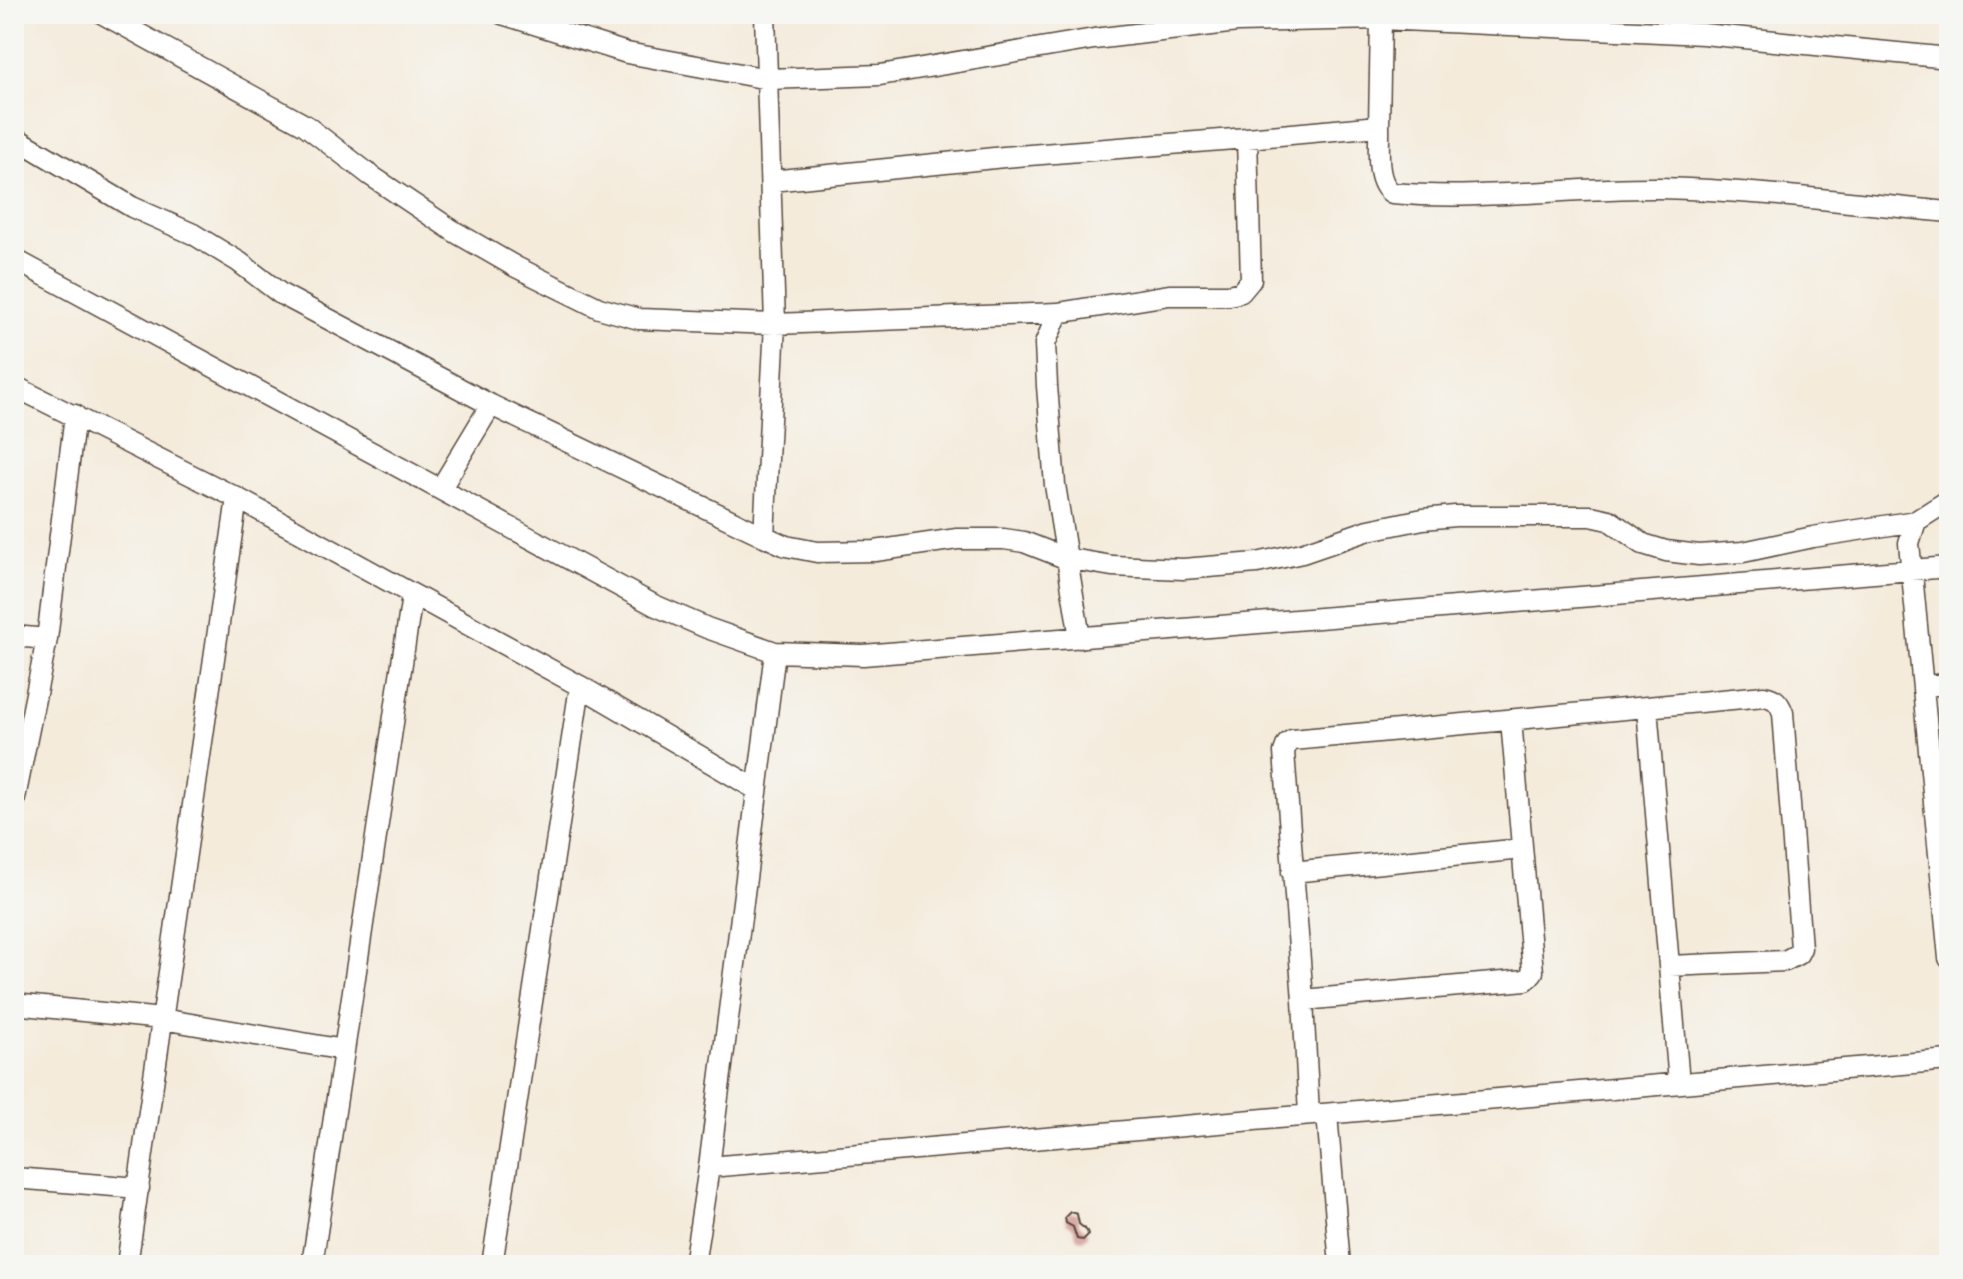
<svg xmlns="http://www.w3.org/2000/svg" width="1963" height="1279" font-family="'Gochi Hand',sans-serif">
<rect width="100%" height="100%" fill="#f6f6f2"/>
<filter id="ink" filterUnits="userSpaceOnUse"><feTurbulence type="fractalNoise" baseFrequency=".0125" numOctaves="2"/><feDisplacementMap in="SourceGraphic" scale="16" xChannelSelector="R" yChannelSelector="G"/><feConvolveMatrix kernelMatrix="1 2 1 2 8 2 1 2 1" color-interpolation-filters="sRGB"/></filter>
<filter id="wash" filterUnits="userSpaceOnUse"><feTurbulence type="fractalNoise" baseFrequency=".006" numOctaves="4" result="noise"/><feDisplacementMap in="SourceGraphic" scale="32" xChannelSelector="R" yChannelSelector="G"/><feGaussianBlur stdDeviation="1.8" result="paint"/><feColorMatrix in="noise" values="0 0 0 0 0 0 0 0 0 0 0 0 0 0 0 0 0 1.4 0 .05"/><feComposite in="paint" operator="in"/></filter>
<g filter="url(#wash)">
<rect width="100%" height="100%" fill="#f4ebdb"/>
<g id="blocks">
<!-- building -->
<path fill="#d29894" d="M1070,1212L1077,1214L1079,1224L1087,1231L1088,1235L1083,1240L1077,1239L1073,1227L1066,1223L1065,1217Z"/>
</g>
</g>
<g filter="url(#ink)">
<use href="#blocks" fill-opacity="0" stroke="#57473a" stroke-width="2"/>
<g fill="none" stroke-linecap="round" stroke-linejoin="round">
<defs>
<path id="minor" d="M103,14L305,125L370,175L455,232L516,267L599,308L639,319L775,324L1058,313
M502,14L627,53L768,79L880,75L1094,39L1237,22L1381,19
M765,14L775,324L764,536L786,546L817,552L875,551L957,539H1004L1024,542L1065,558L1112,566L1183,569L1257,563L1302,553L1369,530L1423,519L1455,516H1591L1609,520L1643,544L1666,551L1699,555L1743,552L1813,537L1916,521
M1379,126L1381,19L1703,34L1949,58
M14,137L132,207L193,234L239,262L281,294L491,405L764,536
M771,181L1004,157L1247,138
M14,259L654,605L707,628L775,652L863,655L1949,567
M14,386L237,498L580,686L756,789
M441,488L491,405
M1949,500L1916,521L1909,543L1949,958
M14,636L47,639
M1080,638L1055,485L1047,386L1045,344L1058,313L1169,295H1229L1241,292L1251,280L1247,138L1379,126C1380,146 1374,181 1392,193C1481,201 1570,187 1659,188C1756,190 1852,203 1949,212
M1923,686L1949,684
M1647,708L1679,1083
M1511,720L1533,972L1526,980L1303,1000L1284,752L1287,744L1292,740L1764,696C1775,698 1779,702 1783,713L1801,948L1798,954L1785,961L1669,966
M14,803L47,639L75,415
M1292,872L1522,849
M1303,1000L1309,1115
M14,1004L162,1019L344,1050
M1327,1114L1340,1265
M709,1167L1949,1060
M14,1178L139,1188
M127,1265L237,498
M312,1265L412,596
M492,1265L580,686
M694,1265L709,1167L775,652"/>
</defs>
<!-- minor casing -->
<use href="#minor" stroke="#57473a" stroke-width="23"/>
<!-- minor -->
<use href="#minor" stroke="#fff" stroke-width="20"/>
</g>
</g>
<!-- margin -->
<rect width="1963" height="1279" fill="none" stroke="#f6f6f2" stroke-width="48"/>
</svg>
